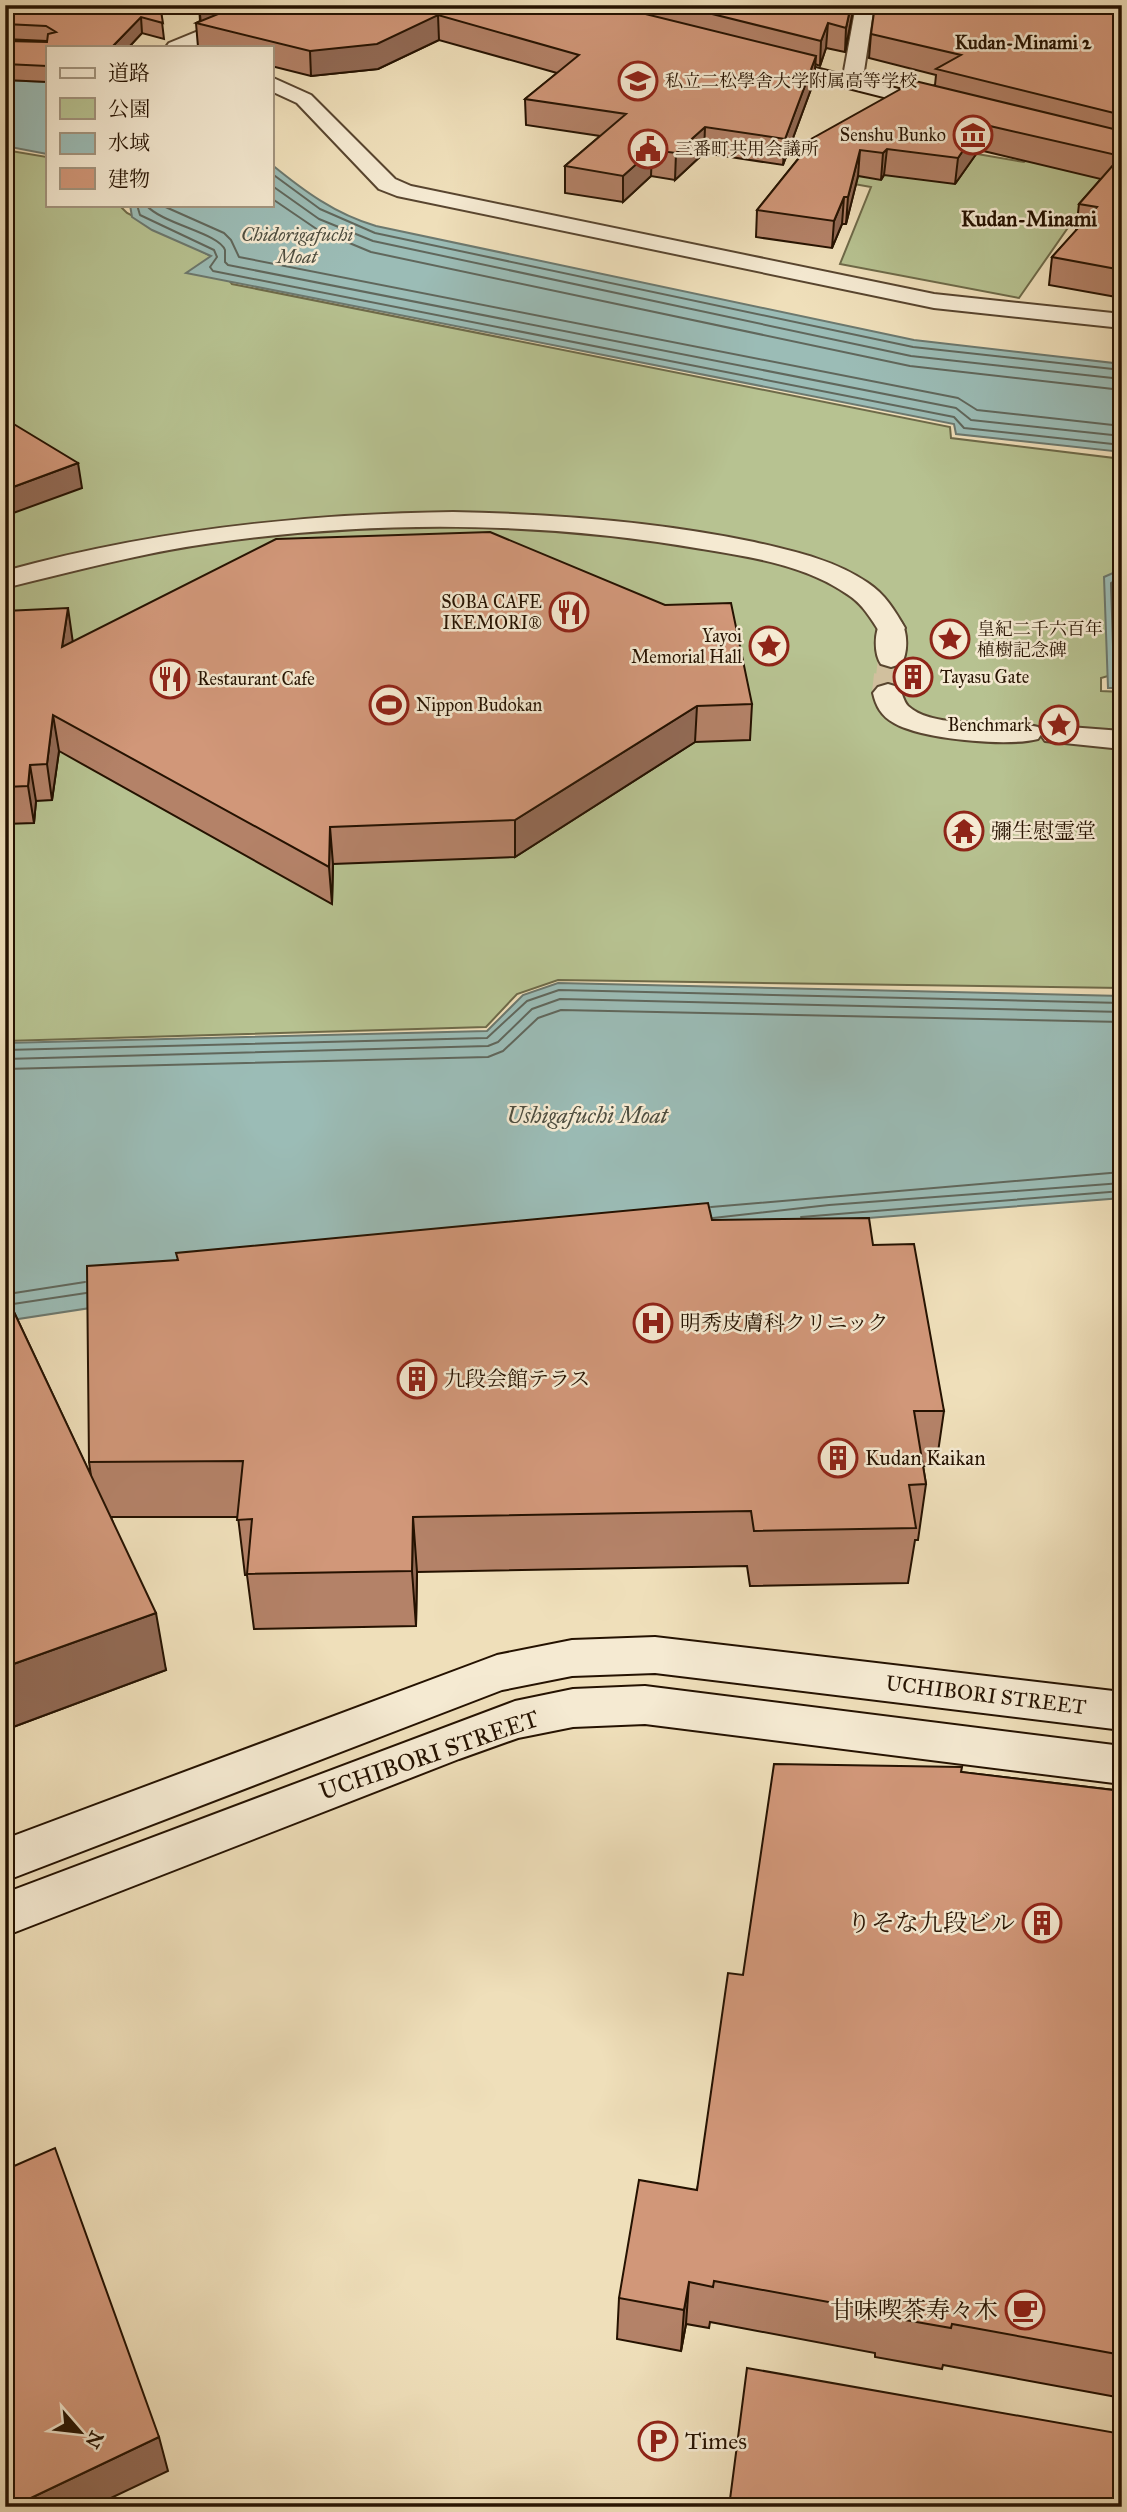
<svg xmlns="http://www.w3.org/2000/svg" width="1127" height="2512" font-family="'IM FELL Great Primer','Noto Serif JP',serif">
<rect width="100%" height="100%" fill="#efdfba"/>
<filter id="stains"><feTurbulence type="fractalNoise" baseFrequency=".00286" numOctaves="4"/><feColorMatrix values="0 0 0 0 .2 0 0 0 0 .09 0 0 0 0 .02 0 0 0 .5 -.17"/></filter>
<radialGradient id="worn" r=".72"><stop offset=".6" stop-color="#630" stop-opacity="0"/><stop offset="1" stop-color="#630" stop-opacity=".3"/></radialGradient>
<!-- green -->
<path fill="#b7c291" stroke="#6e6a49" stroke-width="2" d="M855,133L1024,162L1043,147L1113,163L1019,298L840,264L871,187L826,179Z
M5,150L47,157V205H119L127,213L209,255L232,284L950,427L951,438L1122,459V672L1101,678V691L1122,692V988L558,980L517,994L486,1027L5,1041Z"/>
<!-- water -->
<path fill="#9bbcb6" stroke="#6c786e" stroke-width="2" d="M5,80L47,82V154L5,146Z
M271,164C304,191 335,214 376,226L914,340L1122,364V452L956,434L954,424L186,273L211,256L152,230L132,217L130,205H271Z
M1122,569V688H1108L1104,577Z
M558,983L1122,996V1198L830,1221L332,1271L5,1321V1043L487,1031L523,995Z"/>
<g fill="none" stroke-linecap="round" stroke-linejoin="round">
<!-- shore -->
<path stroke="#60675c" stroke-width="2" d="M271,173L320,209L375,233L913,347L1122,370
M271,185L319,219L373,241L911,356L1122,379
M271,198L318,230L371,252L910,366L1122,390
M137,205L140,215L214,250L217,257L210,267L213,271L954,417L964,428L1122,445
M146,205C162,224 219,233 225,250C225,252 225,261 225,262L228,265L956,408L971,420L1122,436
M161,205L224,233L231,240L239,257L958,398L977,410L1122,426
M1122,576L1111,583L1114,678L1122,681
M5,1050L487,1038L527,1001L559,990L1122,1003
M5,1059L488,1046L498,1042L532,1009L560,999L1122,1012
M5,1069L488,1057L503,1051L538,1018L561,1010L1122,1022
M711,1207L1122,1172
M801,1217L1122,1191
M713,1218L829,1205L1122,1183
M8,1294L85,1282
M13,1304L86,1293"/>
<!-- pedestrian-tunnel-far1 -->
<path stroke="#d1c09e" stroke-width="26" stroke-dasharray="26 13" stroke-linecap="butt" d="M889,677L891,658"/>
<!-- pedestrian-tunnel -->
<path stroke="#d1c09e" stroke-width="32" stroke-dasharray="32 17" stroke-linecap="butt" d="M888,693L890,675"/>
<defs>
<path id="pedestrian" d="M891,619L901,622C908,632 908,654 901,664L891,667L881,664C874,654 874,632 881,622Z
M888,684L898,687C903,693 903,701 908,706C935,731 1003,718 1038,727L1042,733L1038,739C1007,747 921,739 894,723C881,716 876,706 873,693L878,687Z
M1056,726L1122,731V749L1045,741L1041,735L1045,729Z"/>
<path id="minor" d="M262,5H288L285,9L192,47H166L169,43Z
M271,77L311,95L395,179L411,186L934,294L1122,314V328L934,308L397,196L379,189L297,103L271,91Z"/>
<path id="tertiary" d="M856,5H874L864,71L854,77L844,71Z
M453,512C554,514 655,521 754,542C793,551 835,560 868,583C885,594 895,611 905,628L901,634L891,637L881,634C871,619 863,604 847,594C805,565 751,557 702,549C541,521 373,520 212,543C141,553 74,571 5,588V571C153,530 301,514 453,512Z"/>
<path id="secondary" d="M764,55L950,102L953,106L950,110L943,112L757,65L754,61Z
M655,1637L1122,1692V1730L655,1673L572,1676L502,1690L5,1881V1839L497,1655L572,1640Z
M645,1686L1122,1746V1784L645,1724L573,1727L518,1738L459,1759L5,1936V1893L515,1701L573,1689Z"/>
</defs>
<!-- pedestrian casing -->
<use href="#pedestrian" stroke="#58452f" stroke-width="4"/>
<!-- minor casing -->
<use href="#minor" stroke="#58452f" stroke-width="4"/>
<!-- tertiary casing -->
<use href="#tertiary" stroke="#58452f" stroke-width="4"/>
<!-- secondary casing -->
<use href="#secondary" stroke="#251201" stroke-width="4"/>
<!-- pedestrian -->
<use href="#pedestrian" fill="#f5ead2" fill-rule="evenodd"/>
<!-- minor -->
<use href="#minor" fill="#f5ead2" fill-rule="evenodd"/>
<!-- tertiary -->
<use href="#tertiary" fill="#f5ead2" fill-rule="evenodd"/>
<!-- secondary -->
<use href="#secondary" fill="#f5ead2" fill-rule="evenodd"/>
</g>
<!-- wall -->
<path fill="#b48268" stroke="#251201" stroke-width="2" d="M5,5H160L164,39L142,33L129,47H47V82L5,80V41H47L5,39Z
M199,5H854L845,52L826,48L820,66L815,64L814,81L783,165L704,153L675,180L651,176L623,202L565,193V166L600,136L526,125L525,99L557,73L439,40L378,69L311,76L271,66V47H198L196,23L200,21Z
M1122,5V298L1049,285L1052,257L1076,231L1079,204L1101,179L979,150L955,184L884,175L881,180L858,176L846,224H842L832,248L756,237L757,210L803,153L804,143L935,85L936,75L869,58L871,34Z
M5,611L72,641L752,704L750,740L695,742L515,857L333,864L332,904L59,751L52,800L36,801L34,823L5,824Z
M712,1220L873,1245L944,1411L936,1466H923L926,1484L918,1540H915L908,1583L750,1586L747,1566L417,1572L416,1626L254,1629L247,1575H245L238,1517H111L166,1670L5,1730V1293L91,1476L89,1462L177,1260Z
M961,1772L1122,1791V2398L943,2365L942,2369L875,2357V2353L710,2322L709,2328L686,2324L681,2351L617,2339L619,2298L697,2190L743,1975Z"/>
<!-- shaded-wall -->
<path fill="#926a55" stroke="#251201" stroke-width="2" d="M199,5H254L201,24Z
M851,5H854L845,52L846,28Z
M438,15L439,40L378,69L311,76L310,51Z
M141,17L142,33L129,47H112Z
M828,23L826,48L820,66L821,41Z
M816,56L814,81L783,165L785,139Z
M981,124L979,150L955,184L958,158Z
M705,127L704,153L675,180L676,153Z
M887,149L884,175L881,180L883,153Z
M652,150L651,176L623,202V176Z
M860,150L858,176L846,224L848,197Z
M844,197L842,224L832,248L834,221Z
M78,463L82,488L5,516V490Z
M68,608L73,643L62,647Z
M697,706L695,742L515,857V820Z
M53,715L59,751L52,800L47,764Z
M30,765L36,801L34,823L28,786Z
M330,827L333,864L332,904L329,867Z
M413,1517L417,1572L416,1626L412,1571Z
M156,1613L166,1670L5,1730V1667Z
M689,2282L686,2324L681,2351L684,2310Z
M159,2437L168,2471L92,2507H12Z"/>
<!-- building -->
<path fill="#d19779" stroke="#251201" stroke-width="2" d="M5,5H160L163,23L141,17L112,47H47V66L5,64V41L47,42L48,34L56,32L46,26L5,24Z
M240,5H609L816,56L785,139L705,127L676,153L652,150L623,176L565,166L626,114L525,99L579,55L438,15L377,44L310,51L196,23Z
M676,5H851L846,28L828,23L821,41Z
M875,5H1122V115L936,69L961,55L871,34Z
M915,81L1122,131V270L1052,257L1097,207L1079,204L1121,156L981,124L958,158L887,149L883,153L860,150L848,197H844L834,221L757,210L811,143H804Z
M12,423L78,463L5,490V426Z
M490,532L665,605L731,603L752,704L697,706L515,820L330,827L329,867L53,715L47,764L30,765L28,786L5,787V611L68,608L62,647L276,539Z
M708,1203L712,1220L869,1218L873,1245L914,1244L944,1411H914L926,1484L909,1485L916,1528L754,1531L751,1511L413,1517L412,1571L247,1574L252,1519L237,1520L243,1461L89,1462L87,1266L178,1260L176,1253Z
M5,1293L156,1613L5,1667Z
M774,1764L962,1767L961,1772L1122,1791V2355L952,2324L951,2328L882,2316L883,2312L714,2281L713,2287L689,2282L684,2310L619,2298L639,2180L697,2190L728,1973L743,1975Z
M55,2148L159,2437L12,2507H5V2170Z
M747,2368L1122,2434V2507H729Z"/>
<!-- icons -->
<defs>
<symbol id="school-ring" viewBox="-11 -11 22 22"><circle r="9.5" fill="#f5ead2" stroke="#8f2418" stroke-width="1.5"/><path d="M0-5L7-2L0 1L-7-2ZM-4 1L0 2.5L4 1V4Q0 6-4 4Z" fill="#8f2418"/></symbol>
<symbol id="museum-ring" viewBox="-11 -11 22 22"><circle r="9.5" fill="#f5ead2" stroke="#8f2418" stroke-width="1.5"/><path d="M0-6L6-3V-2H-6V-3ZM-5-1h2V3h-2ZM-1-1h2V3h-2ZM3-1h2V3H3ZM-6 4H6V6H-6Z" fill="#8f2418"/></symbol>
<symbol id="civic-ring" viewBox="-11 -11 22 22"><circle r="9.5" fill="#f5ead2" stroke="#8f2418" stroke-width="1.5"/><path d="M-.6-6.5H3V-4.5H.6V-3L4-1V1h2V6H-6V1h2V-1L-.6-3ZM-1.2 2.5V6h2.4V2.5Z" fill="#8f2418"/></symbol>
<symbol id="restaurant-ring" viewBox="-11 -11 22 22"><circle r="9.5" fill="#f5ead2" stroke="#8f2418" stroke-width="1.5"/><path d="M-5-6h1v4h1v-4h1v4h1v-4h1v5L-1.5 .5V6h-2V.5L-5-1ZM5-6V6H3V1.5H1.5Q1.5-4 5-6Z" fill="#8f2418"/></symbol>
<symbol id="sight-ring" viewBox="-11 -11 22 22"><circle r="9.5" fill="#f5ead2" stroke="#8f2418" stroke-width="1.5"/><path d="M0-6L1.8-2.2L6-1.7L2.9 1.2L3.7 5.4L0 3.3L-3.7 5.4L-2.9 1.2L-6-1.7L-1.8-2.2Z" fill="#8f2418"/></symbol>
<symbol id="building-ring" viewBox="-11 -11 22 22"><circle r="9.5" fill="#f5ead2" stroke="#8f2418" stroke-width="1.5"/><path d="M-4-6H4V6H1V3H-1V6H-4ZM-2.5-4.3h1.7v1.8h-1.7ZM.8-4.3h1.7v1.8H.8ZM-2.5-1h1.7V.8h-1.7ZM.8-1h1.7V.8H.8Z" fill="#8f2418"/></symbol>
<symbol id="stadium-ring" viewBox="-11 -11 22 22"><circle r="9.5" fill="#f5ead2" stroke="#8f2418" stroke-width="1.5"/><path d="M0-5a6.5 5 0 1 0 0 10a6.5 5 0 1 0 0-10ZM-3.5-1.8h7v3.6h-7Z" fill="#8f2418"/></symbol>
<symbol id="temple-ring" viewBox="-11 -11 22 22"><circle r="9.5" fill="#f5ead2" stroke="#8f2418" stroke-width="1.5"/><path d="M0-6L5-2H3V0L6.5 2.5H4V6H1.5V3h-3V6H-4V2.5H-6.5L-3 0V-2H-5Z" fill="#8f2418"/></symbol>
<symbol id="hospital-ring" viewBox="-11 -11 22 22"><circle r="9.5" fill="#f5ead2" stroke="#8f2418" stroke-width="1.5"/><path d="M-5-5h3v3.5h4V-5h3V5h-3V1.5h-4V5h-3Z" fill="#8f2418"/></symbol>
<symbol id="cafe-ring" viewBox="-11 -11 22 22"><circle r="9.5" fill="#f5ead2" stroke="#8f2418" stroke-width="1.5"/><path d="M-5.5-4.5H6V0H3Q3 3.5 0 3.5H-2.5Q-5.5 3.5-5.5 0ZM3-3.2v2h1.7v-2ZM-6 4.5H4V6H-6Z" fill="#8f2418"/></symbol>
<symbol id="parking-ring" viewBox="-11 -11 22 22"><circle r="9.5" fill="#f5ead2" stroke="#8f2418" stroke-width="1.5"/><path d="M-3.5-5.5H1a3.5 3.5 0 0 1 0 7H-1V5.5H-3.5ZM-1-3.4V-.6H.8a1.4 1.4 0 0 0 0-2.8Z" fill="#8f2418"/></symbol>
</defs>
<g fill-rule="evenodd">
<use href="#school-ring" x="616" y="59" width="44" height="44"/>
<use href="#museum-ring" x="951" y="113" width="44" height="44"/>
<use href="#civic-ring" x="626" y="127" width="44" height="44"/>
<use href="#restaurant-ring" x="547" y="590" width="44" height="44"/>
<use href="#sight-ring" x="928" y="617" width="44" height="44"/>
<use href="#sight-ring" x="747" y="624" width="44" height="44"/>
<use href="#building-ring" x="891" y="655" width="44" height="44"/>
<use href="#restaurant-ring" x="148" y="657" width="44" height="44"/>
<use href="#stadium-ring" x="367" y="683" width="44" height="44"/>
<use href="#sight-ring" x="1037" y="703" width="44" height="44"/>
<use href="#temple-ring" x="942" y="809" width="44" height="44"/>
<use href="#hospital-ring" x="631" y="1301" width="44" height="44"/>
<use href="#building-ring" x="395" y="1357" width="44" height="44"/>
<use href="#building-ring" x="816" y="1436" width="44" height="44"/>
<use href="#building-ring" x="1020" y="1901" width="44" height="44"/>
<use href="#cafe-ring" x="1003" y="2288" width="44" height="44"/>
<use href="#parking-ring" x="636" y="2419" width="44" height="44"/>
</g>
<g text-anchor="middle" stroke-width="5" stroke-linejoin="round" paint-order="stroke">
<!-- far-poi labels -->
<g font-size="18" fill="#251201" stroke="#f5ead2" text-anchor="start">
<text x="665" y="87">私立二松學舎大学附属高等学校</text>
<text x="946" y="141" text-anchor="end">Senshu Bunko</text>
<text x="675" y="155">三番町共用会議所</text>
<text x="542" y="608" text-anchor="end">SOBA CAFE<tspan x="542" dy="21">IKEMORI®</tspan></text>
<text x="977" y="635">皇紀二千六百年<tspan x="977" dy="21">植樹記念碑</tspan></text>
<text x="742" y="642" text-anchor="end">Yayoi<tspan x="742" dy="21">Memorial Hall</tspan></text>
<text x="940" y="683">Tayasu Gate</text>
<text x="197" y="685">Restaurant Cafe</text>
<text x="416" y="711">Nippon Budokan</text>
<text x="1032" y="731" text-anchor="end">Benchmark</text>
</g>
<!-- far-neighbourhood labels -->
<g font-size="19" font-weight="bold" fill="#251201" stroke="#f5ead2">
<text x="1023" y="49">Kudan-Minami 2</text>
</g>
<!-- far-water labels -->
<g font-size="19" font-style="italic" fill="#4e4e40" stroke="#f5ead2">
<text x="297" y="241">Chidorigafuchi<tspan x="297" dy="22">Moat</tspan></text>
</g>
<!-- far-quarter labels -->
<g font-size="21" font-weight="bold" fill="#251201" stroke="#f5ead2">
<text x="1029" y="226">Kudan-Minami</text>
</g>
<!-- poi labels -->
<g font-size="21" fill="#251201" stroke="#f5ead2" text-anchor="start">
<text x="991" y="838">彌生慰霊堂</text>
<text x="680" y="1330">明秀皮膚科クリニック</text>
<text x="444" y="1386">九段会館テラス</text>
<text x="865" y="1465">Kudan Kaikan</text>
</g>
<!-- street labels -->
<g font-size="21" fill="#251201" stroke="#f5ead2">
<text transform="translate(986 1695) rotate(7)" y="7">UCHIBORI STREET</text>
</g>
<!-- water labels -->
<g font-size="23" font-style="italic" fill="#4e4e40" stroke="#f5ead2">
<text x="587" y="1123">Ushigafuchi Moat</text>
</g>
<!-- near-street labels -->
<g font-size="24" fill="#251201" stroke="#f5ead2">
<text transform="translate(429 1755) rotate(-19)" y="8">UCHIBORI STREET</text>
</g>
<!-- near-poi labels -->
<g font-size="24" fill="#251201" stroke="#f5ead2" text-anchor="end">
<text x="1015" y="1931">りそな九段ビル</text>
<text x="998" y="2318">甘味喫茶寿々木</text>
<text x="685" y="2449" text-anchor="start">Times</text>
</g>
</g>
<!-- margin -->
<rect width="1127" height="2512" fill="none" stroke="#efdfba" stroke-width="28"/>
<rect x="7" y="7" width="1113" height="2498" fill="none" stroke="#251201" stroke-width="3.5"/>
<rect x="14" y="14" width="1099" height="2484" fill="none" stroke="#251201" stroke-width="2"/>
<!-- legend -->
<rect x="46" y="46" width="228" height="161" fill="#f5ead2" stroke="#a2947e" stroke-width="2"/>
<rect x="60" y="68" width="35" height="10" fill="#f5ead2" stroke="#a2947e" stroke-width="2"/>
<text x="108" y="80" font-size="21" fill="#251201">道路</text>
<rect x="60" y="98" width="35" height="21" fill="#b7c291" stroke="#a2947e" stroke-width="2"/>
<text x="108" y="116" font-size="21" fill="#251201">公園</text>
<rect x="60" y="133" width="35" height="21" fill="#9bbcb6" stroke="#a2947e" stroke-width="2"/>
<text x="108" y="150" font-size="21" fill="#251201">水域</text>
<rect x="60" y="168" width="35" height="21" fill="#d19779" stroke="#a2947e" stroke-width="2"/>
<text x="108" y="186" font-size="21" fill="#251201">建物</text>
<!-- north arrow -->
<g transform="translate(80 2432) rotate(118)" stroke="#f5ead2" stroke-width="5" paint-order="stroke">
<path d="M0-5L12 26L0 18L-12 26Z" fill="#251201"/>
<text y="-10" font-size="19" font-weight="bold" text-anchor="middle" fill="#251201">N</text>
</g>
<rect width="100%" height="100%" filter="url(#stains)"/>
<rect width="100%" height="100%" fill="url(#worn)"/>
</svg>
